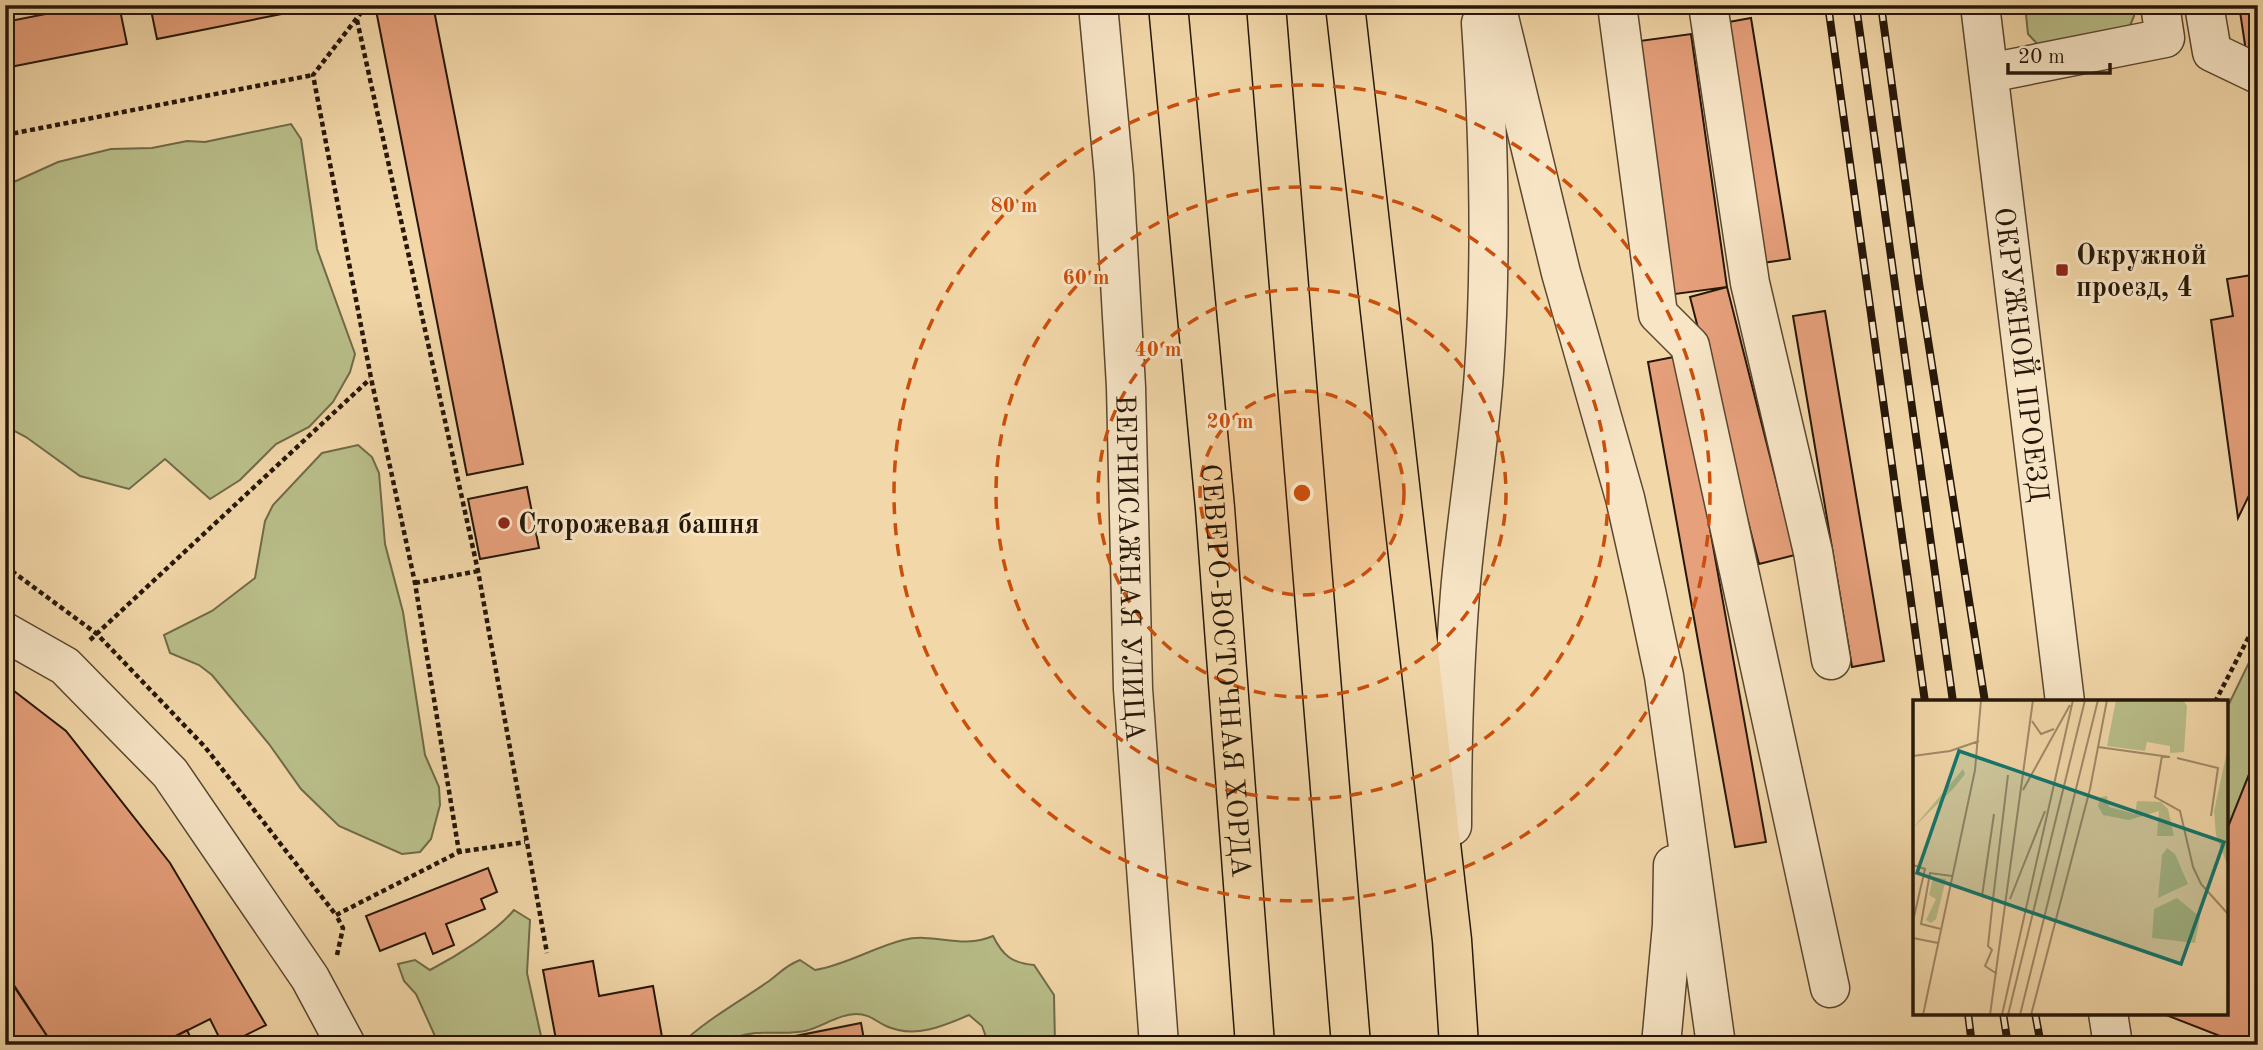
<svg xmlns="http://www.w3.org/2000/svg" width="2263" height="1050" font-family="'Old Standard TT',serif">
<rect width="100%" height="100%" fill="#f2d7a8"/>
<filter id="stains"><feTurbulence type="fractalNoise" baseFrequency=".00286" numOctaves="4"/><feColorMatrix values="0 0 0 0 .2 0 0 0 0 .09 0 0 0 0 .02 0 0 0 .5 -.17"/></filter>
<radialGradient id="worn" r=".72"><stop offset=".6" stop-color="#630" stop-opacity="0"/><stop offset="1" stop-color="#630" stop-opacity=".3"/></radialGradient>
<!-- green -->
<path fill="#b9be89" stroke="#706a48" stroke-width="2" d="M2025,5H2134V16L2127,33L2040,47L2028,34Z
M291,124L301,139L317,249L355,354L350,372L333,402L309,427L276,444L240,480L210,499L165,459L129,489L80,476L26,437L5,426V186L58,162L111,149L152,148L187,141L205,142Z
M358,445L372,457L379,473L385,544L403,612L425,755L439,787L440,805L431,839L420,852L402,854L339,826L301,789L269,744L212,675L199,665L170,653L164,635L212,611L255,578L265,521L273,505L322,453Z
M2258,644V752L2226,832V710Z
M514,910L530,920L527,973L543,1045H439L416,994L404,981L398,964L415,960L430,970C455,957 496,932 514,910Z
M993,936C1003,956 1012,963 1034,965L1054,995L1055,1045H989L982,1026L969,1015C944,1026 914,1039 886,1026C875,1021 870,1014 856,1014C839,1014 822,1027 805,1031C781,1036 759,1028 735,1038L738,1045H680C707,1019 739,1002 769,981C781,972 785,966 800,960L815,970C846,965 872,948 903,940C935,932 960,950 993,936Z"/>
<!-- building -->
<path fill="#e6a07b" stroke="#261708" stroke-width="2" d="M91,5H119L127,44L5,68V22Z
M150,5H327L157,39Z
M375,5H433L523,464L467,475Z
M2239,5H2255L2258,26V131Z
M1751,18L1790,259L1762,263L1723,23Z
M1691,34L1727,287L1668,295L1632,42Z
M2258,274V477L2238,518L2211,320L2233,316L2227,279Z
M1727,287L1795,555L1759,564L1690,297Z
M1825,311L1884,661L1852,667L1793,316Z
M1679,356L1766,842L1735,847L1648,362Z
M527,487L539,548L480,559L468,499Z
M5,684L66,731L170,863L266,1025L226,1045H223L210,1019L158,1045H53L5,973Z
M2258,752V1045H2243L2161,1013H2226V832Z
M488,868L497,892L481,899L485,909L446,924L454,945L433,954L425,933L380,951L366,916Z
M593,961L599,996L653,986L662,1037L617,1045H557L543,970Z
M6,973L53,1045H5Z
M861,1023L865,1045H756L755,1044Z
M187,1030L194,1045H158Z"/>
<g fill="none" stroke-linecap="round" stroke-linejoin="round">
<defs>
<g id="minor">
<path id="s1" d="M1098,5L1114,176L1126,387L1133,689L1159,1045"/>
<path d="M1496,5L1561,273L1625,498L1646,591L1664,676L1716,1045"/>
<path d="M1617,5L1658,314L1690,346L1830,988"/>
<path d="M1708,5L1750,283L1813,552L1831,660"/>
<path id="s2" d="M1980,5L2065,702"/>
<path d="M2204,5L2212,52L2258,74"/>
<path d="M1989,73L2165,38L2160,5"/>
<path d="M5,632L65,666L170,773L310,978L346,1045"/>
<path d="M1452,826C1452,748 1454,670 1460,593C1466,519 1479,446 1484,372C1492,255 1489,140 1481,23"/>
<path d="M2108,1013L2113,1045"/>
<path d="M1661,1045L1672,925L1673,865"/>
</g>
<g id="major">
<path id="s3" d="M1168,5L1215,508L1255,1045"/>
<path d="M1266,5L1351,1045"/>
<path d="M1345,5L1452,940L1459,1045"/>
</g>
</defs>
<!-- minor casing -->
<use href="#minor" stroke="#594730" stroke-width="41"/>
<!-- major casing -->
<use href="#major" stroke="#261708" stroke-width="41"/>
<!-- path -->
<path stroke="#261708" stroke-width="4.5" stroke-dasharray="5 3.5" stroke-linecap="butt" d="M367,5L313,75L371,378L415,583L459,852
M357,20L478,571L547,953
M5,135L313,75
M5,566L97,634L205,747L336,915
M415,583L478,571
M90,640L370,379
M2215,702L2258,619
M337,955L343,928L336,915L459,852L525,842"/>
<!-- minor -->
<use href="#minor" stroke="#f7e5c6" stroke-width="38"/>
<!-- major -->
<use href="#major" stroke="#f2d7a8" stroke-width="38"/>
<defs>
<path id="rail" d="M1828,5L1925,702
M1856,5L1953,702
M1881,5L1919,283L1985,702
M1968,1013L1972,1045
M2003,1013L2008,1045
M2035,1013L2041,1045"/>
</defs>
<!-- rail casing -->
<use href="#rail" stroke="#261708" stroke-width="8"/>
<!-- rail -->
<use href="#rail" stroke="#f7e5c6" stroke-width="5" stroke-dasharray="16" stroke-linecap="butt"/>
</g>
<!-- distance rings -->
<circle cx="1302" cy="493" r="102" fill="#cb4f0b" fill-opacity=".12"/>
<g fill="none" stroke="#cb4f0b" stroke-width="3.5" stroke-dasharray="12 9">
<circle cx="1302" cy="493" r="102"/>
<circle cx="1302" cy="493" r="204"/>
<circle cx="1302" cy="493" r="306"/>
<circle cx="1302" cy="493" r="408"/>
</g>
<!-- markers -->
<g fill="#8f2418" stroke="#f7e5c6" stroke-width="2.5">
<rect x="2055" y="263" width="14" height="14" rx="3.5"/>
<circle cx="504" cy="523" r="7"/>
</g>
<g text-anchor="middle" stroke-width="6" stroke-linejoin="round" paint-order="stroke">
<!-- poi labels -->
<g font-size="28" font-weight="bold" fill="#261708" stroke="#f7e5c6" text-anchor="start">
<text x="2076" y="264">Окружной<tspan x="2076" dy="32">проезд, 4</tspan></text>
<text x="518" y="533">Сторожевая башня</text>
</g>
<!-- street labels -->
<g font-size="28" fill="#261708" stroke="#f7e5c6">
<text dy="10" stroke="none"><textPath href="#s2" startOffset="352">ОКРУЖНОЙ ПРОЕЗД</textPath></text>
<text dy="10" stroke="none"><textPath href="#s1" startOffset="564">ВЕРНИСАЖНАЯ УЛИЦА</textPath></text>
<text dy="10" stroke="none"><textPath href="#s3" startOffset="668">СЕВЕРО-ВОСТОЧНАЯ ХОРДА</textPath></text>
</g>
</g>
<!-- overview -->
<g transform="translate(1913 700)">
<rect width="315" height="315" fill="#f2d7a8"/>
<path d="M203,0H270L274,6L271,52L257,53V46L234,42L232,51L194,46ZM315,47V167L303,135L301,111ZM50,69L52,74L41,88L0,128ZM194,96L196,107L222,114L224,101L248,102L255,109L261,136H244L246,111L216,120L190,115L185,106L188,97ZM254,148L262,154L275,184L245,198L249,155ZM20,177L33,179L23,219L18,223L13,220L23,199L16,195ZM264,198L287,217L282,243L239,238L241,209Z" fill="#b9be89"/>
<path fill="none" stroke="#a08a68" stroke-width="2" d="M119,21L128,34L141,29M185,47L257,57M0,56L37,51L66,41M249,56L242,97L267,111L280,167L288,184L315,214M264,58L305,68L298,116M110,90L157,5M81,114L69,196L80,199L75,246L79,250L72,266L84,274M0,165L12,169L0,221M80,199L95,75M97,199L132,111M28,229L8,224L17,173L39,176M0,238L25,243M10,315L62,70L68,0M77,315L120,0M89,315L160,0M95,315L172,0M107,315L185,0M118,315L177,89L194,0"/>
<path fill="#0f766e" fill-opacity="0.15" stroke="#0f766e" stroke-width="3.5" d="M46,51L311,142L268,264L4,173Z"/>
<rect width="315" height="315" fill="none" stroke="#261708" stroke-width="3.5"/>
</g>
<circle cx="1302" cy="493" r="10" fill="#cb4f0b" stroke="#f7e5c6" stroke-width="3.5"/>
<g font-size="21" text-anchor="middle" font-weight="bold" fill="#cb4f0b" stroke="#f7e5c6" stroke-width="6" stroke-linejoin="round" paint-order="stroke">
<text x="1014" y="212">80 m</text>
<text x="1086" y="284">60 m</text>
<text x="1158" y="356">40 m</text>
<text x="1230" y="428">20 m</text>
</g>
<!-- margin -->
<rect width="2263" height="1050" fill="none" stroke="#f2d7a8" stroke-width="28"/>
<rect x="7" y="7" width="2249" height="1036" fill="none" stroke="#261708" stroke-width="3.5"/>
<rect x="14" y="14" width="2235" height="1022" fill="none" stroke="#261708" stroke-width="2"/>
<!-- scale -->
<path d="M2008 63v10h102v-10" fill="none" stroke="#261708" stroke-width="3.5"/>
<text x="2018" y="63" font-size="21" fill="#261708" stroke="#f7e5c6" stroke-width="5" paint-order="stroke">20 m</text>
<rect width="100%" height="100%" filter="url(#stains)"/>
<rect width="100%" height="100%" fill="url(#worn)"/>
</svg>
